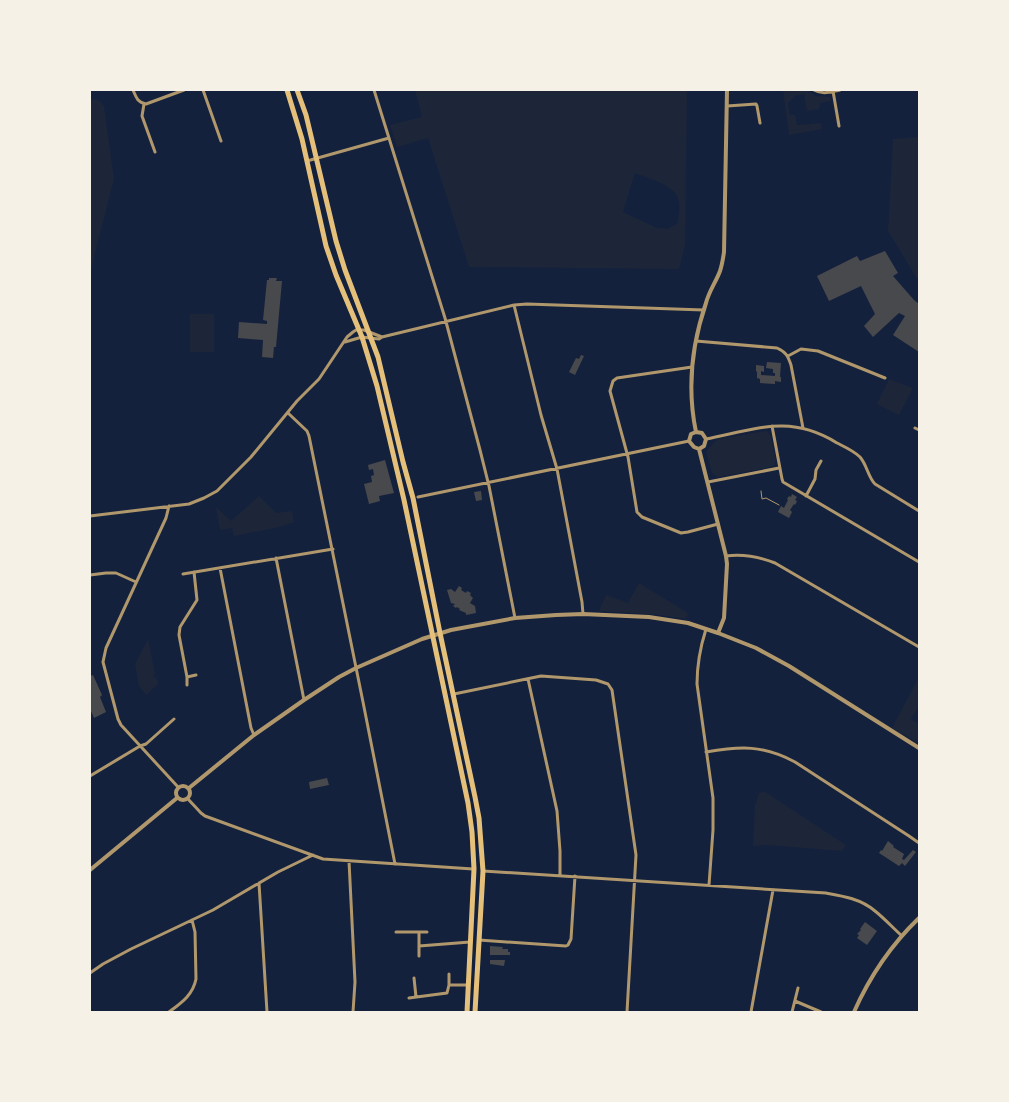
<svg xmlns="http://www.w3.org/2000/svg" width="1009" height="1102" font-family="Jost,sans-serif">
<rect width="100%" height="100%" fill="#14213d"/>
<!-- green -->
<path fill="#1d2539" fill-rule="evenodd" d="M415,90H687L685,245L679,269L469,267L428,138L397,147L390,125L422,117ZM635,173C646,177 672,185 677,196C681,205 679,215 677,224L667,229L657,228L623,212Z
M783,90H807L816,96L829,97L831,101L820,103L819,109L807,111L804,94L795,96L788,103L790,115H795L797,125L821,123L822,129L789,135Z
M90,99L99,100L104,106L114,179L90,273Z
M919,137V282L888,231L893,139Z
M190,314H214V352H190Z
M889,379L913,388L899,415L877,404Z
M766,431L769,433L771,437L776,461L774,465L767,468L718,477L712,473L707,456V451L709,448L718,439Z
M259,496L276,513L292,511L294,522L279,527L234,536L232,528L220,530L216,507L231,521Z
M639,583L688,613L686,619L659,615L599,611L606,595L628,603Z
M148,639L155,674L153,676L157,679L158,684L146,695L139,686L135,664Z
M919,677V706L911,719L919,724V743L892,728Z
M764,792L767,793L846,845L842,851L767,845L753,846L755,806L759,793Z"/>
<!-- building -->
<path fill="#48494c" d="M885,251L898,273L893,276L914,300L919,304V352L893,335L905,316L899,313L873,337L864,326L875,314L861,286L829,301L817,276L857,256L860,261Z
M269,278H277L276,281H282L276,347H274L273,358L262,357L263,340L238,338L239,322L267,324V321L263,320L267,280H269Z
M581,355L584,356L575,375L569,372L576,358L579,359Z
M767,362L781,363L780,377H781V382L775,381V384L760,383V379L757,378V372L756,371V365L764,366V372L761,371V375L775,376V373H773V369L766,368Z
M385,460L394,493L379,496L380,501L369,504L364,484L372,482L371,476L374,475L373,469L369,470L368,465Z
M481,491L482,500L476,501L474,492Z
M792,494L797,497L795,500L797,501L795,505L794,504L790,510L792,512L789,518L778,512L781,506L784,508L788,500L787,499L789,496L791,497Z
M459,586L462,588L461,590L466,593L467,591L471,593L470,595L473,598L470,603L475,606L476,613L466,615V613L459,610L460,609L457,607L456,608L453,606L455,604L451,603L447,590L451,589L455,592Z
M93,675L102,695L100,697L106,712L94,718L90,709V676Z
M327,778L329,785L310,789L309,782Z
M888,841L894,846L893,847L904,854L902,859L904,860L913,850L916,852L905,866L902,863L899,866L879,853L881,850L882,851Z
M865,922L877,931L867,945L857,938L859,935L857,934L861,930L860,929Z
M490,946L503,947L502,949H508V952H510V955H490Z
M490,960H505L504,966L490,964Z"/>
<g fill="none" stroke-linecap="round" stroke-linejoin="round">
<!-- service -->
<path stroke="#b1986c" stroke-width="1" d="M761,491L762,499L766,498L779,505"/>
<!-- minor -->
<path stroke="#b1986c" stroke-width="3" d="M133,90C136,97 137,102 146,104L184,90
M203,90L221,141
M374,90L445,318L480,450L489,486L515,618
M814,90C823,95 830,92 840,90
M833,91L839,126
M144,104L142,116L155,152
M727,106L756,104L757,106L760,123
M307,161L389,138
M514,305L541,415L557,469L582,602L583,614
M696,341L777,348C786,352 788,356 791,365L803,428
M345,342L362,337L379,339L382,337L514,305L527,304L704,310
M788,356L801,349L818,351L885,378
M692,367L617,378L613,381L610,391L628,457L637,512L642,517L681,533L688,532L718,524
M288,413L307,431L309,436L363,702L395,864
M772,426L782,479L783,482L919,562
M915,428L919,430
M706,439C756,429 790,414 837,443C845,447 854,451 860,457C867,465 868,477 875,484L919,511
M708,482L779,468
M806,496L815,479L816,470L821,461
M418,497L689,441
M169,506L166,518L106,648L103,662L118,719L121,725L178,787
M90,516L189,504L204,498L217,491L251,457L297,401L319,379L347,337L353,332L356,330H364L382,337
M726,556C743,554 760,557 775,563L919,647
M276,558L304,700
M220,568L251,728L254,735
M183,574L333,549
M90,575L106,573H116L136,582
M706,629C700,648 697,663 697,684L713,798V830L709,885
M187,677L196,675
M528,679L557,811L560,851V875
M187,685V677L179,635L180,627L197,600L194,572
M454,694L541,676L596,680L608,684L612,690L636,855L627,1012
M706,752C741,746 763,745 795,762L909,836L919,843
M90,776L140,746L146,744L174,719
M188,799L201,813L205,816L323,859L473,869
M349,861L355,982L353,1012
M483,871L826,893C843,896 861,899 875,911C884,918 893,928 902,936
M259,883L267,1012
M396,932H427
M419,932V956
M479,940L566,946L568,945L571,939L575,876
M419,946L470,942
M90,973L103,964L131,949L213,910L278,872L313,855
M414,978L416,997
M449,985H468
M409,998L447,993L449,985V974
M795,1001L821,1012
M169,1012C181,1003 193,995 196,979L195,932L192,920
M751,1012L773,890
M792,1012L798,988"/>
<!-- tertiary -->
<path stroke="#b1986c" stroke-width="4" d="M696,432C687,389 692,344 706,303C709,291 716,282 720,271C722,265 723,259 724,252L727,90
M696,432L702,433L706,439L704,446L699,449
M696,432L691,434L689,441L694,447L699,449
M699,449L726,556L727,564L724,618L718,633
M176 793a7 7 0 1 1 14 0a7 7 0 1 1-14 0Z
M189,788L254,735L304,700L339,677L356,668L422,639L451,630L515,618L556,615L583,614L649,617L688,623L718,633L756,648L789,666L919,748
M90,870L177,798
M854,1012C869,978 892,944 919,918"/>
<!-- trunk -->
<path stroke="#e5c07b" stroke-width="5" d="M287,90L302,139L326,246L336,275L362,337L377,386L404,500L468,803L472,832L474,869L467,1012
M297,90L306,115L336,241L345,270L378,357L403,462L413,498L440,633L475,797L479,818L483,871L475,1012"/>
</g>
<!-- border -->
<rect width="1009" height="1102" fill="none" stroke="#f6f1e7" stroke-width="182"/>
</svg>
